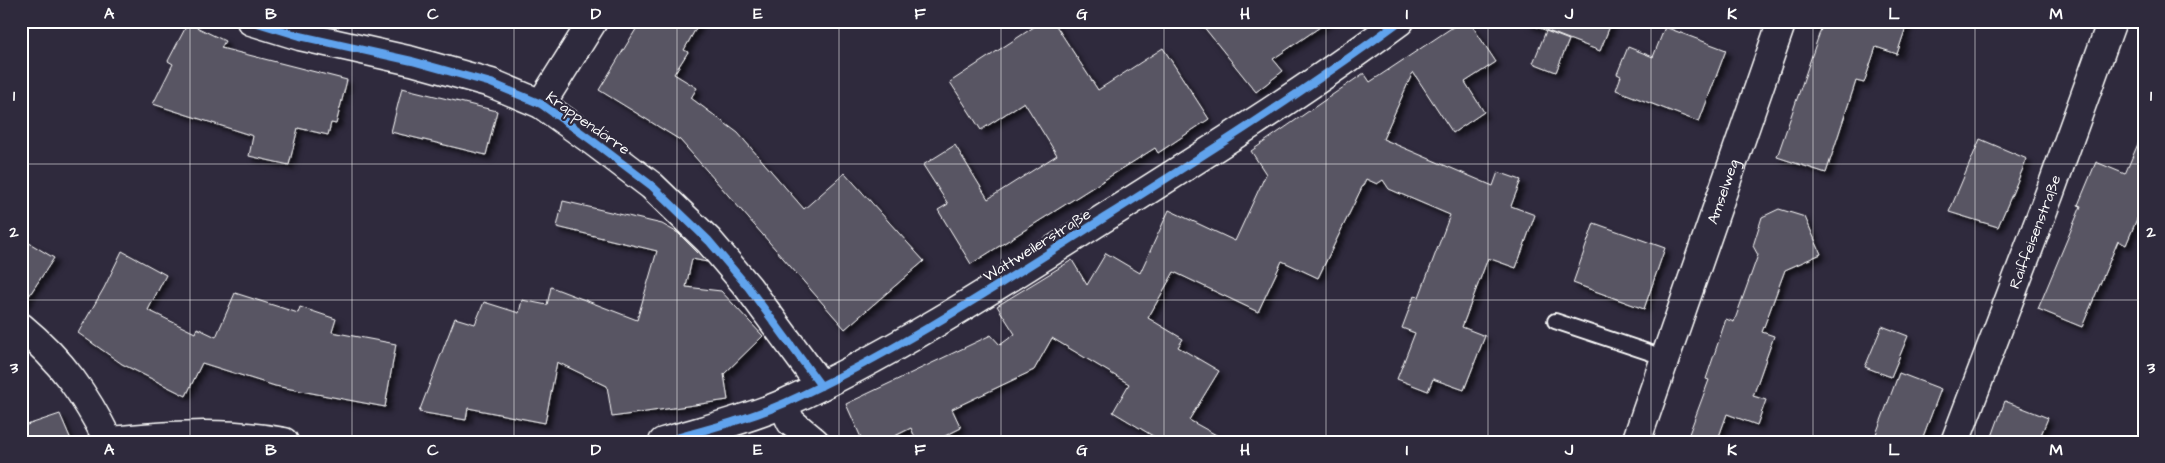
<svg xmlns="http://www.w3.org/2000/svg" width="2165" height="463" font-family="'Architects Daughter',sans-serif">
<defs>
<filter id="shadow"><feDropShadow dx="4.5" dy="4.5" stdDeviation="2.5" flood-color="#0009"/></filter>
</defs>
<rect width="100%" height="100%" fill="#2f2a3d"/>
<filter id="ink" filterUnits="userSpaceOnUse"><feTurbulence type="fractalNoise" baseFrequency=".02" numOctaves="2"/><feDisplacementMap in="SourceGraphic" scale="10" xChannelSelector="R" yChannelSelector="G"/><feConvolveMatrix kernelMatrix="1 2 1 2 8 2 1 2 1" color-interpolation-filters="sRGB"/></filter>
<g filter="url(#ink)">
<!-- building -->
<path fill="#595564" stroke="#fff" filter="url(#shadow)" d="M641,21H700L684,50L688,52L674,74L697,88L691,98L738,133L804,209L845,173L924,261L845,329L680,140L599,90Z
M1043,21H1053L1098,90L1163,48L1209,119L1158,153L1155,148L971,264L938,210L948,204L923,165L955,145L988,199L1057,155L1024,102L981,130L950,82Z
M1199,21H1329L1273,59L1283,71L1256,92Z
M1462,21H1469L1496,62L1465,82L1484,112L1453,133L1413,72L1383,139L1493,186L1498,172L1521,180L1511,206L1535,215L1516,268L1488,258L1462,327L1485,336L1464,390L1433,379L1428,391L1397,379L1415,333L1402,328L1414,296L1419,297L1450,215L1389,189L1383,180L1377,184L1366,179L1318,278L1282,261L1258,312L1174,272L1148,318L1183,339L1178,347L1219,371L1189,420L1229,442H1163L1113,412L1129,384L1052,338L1034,370L952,409L961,428L933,442H917L911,428L883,442H863L846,404L991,335L1000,345L1015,334L997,306L1072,260L1087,285L1106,253L1140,273L1169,210L1235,241L1266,174L1251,151L1364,73L1370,82Z
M1528,21H1612L1600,51L1527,23Z
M1813,21H1908L1897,54L1876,47L1864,83L1856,81L1826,173L1777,157L1821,29L1812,26Z
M188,23L225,41L221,48L347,80L336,124L331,123L328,135L298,128L289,165L249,156L253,136L153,104L173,64L168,61Z
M1665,27L1726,50L1699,122L1616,90L1621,76L1617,74L1628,47L1653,57Z
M1546,31L1569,40L1556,72L1533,63Z
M402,88L497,111L486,155L391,132Z
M2144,130V202L2126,245L2118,241L2082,327L2038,309L2081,206L2078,205L2096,162L2125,174Z
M1980,139L2027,159L1998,227L1949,212Z
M563,201L662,224L678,233L707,262L692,259L686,287L721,291L763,336L724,374L728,400L612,417L607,386L557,362L545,423L468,408L466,420L419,412L455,318L475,324L484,302L519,313L522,300L547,305L551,287L637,320L657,251L557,227Z
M1779,209L1805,217L1821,254L1785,270L1762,332L1774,336L1753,396L1766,400L1757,425L1727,414L1717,442H1686L1709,380L1706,379L1726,319L1734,322L1758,255L1753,246L1762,217Z
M1594,223L1665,248L1644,309L1573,283Z
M21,238L54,258L21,308Z
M122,251L166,275L148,310L195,333L197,328L216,337L235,293L298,313L300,307L336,319L332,332L396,344L385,407L275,386L202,363L186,396L122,364L78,333L104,288Z
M1882,326L1908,336L1891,377L1865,367Z
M1899,373L1941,389L1921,442H1873Z
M2005,401L2048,418L2038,442H1990Z
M60,414L72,442H21V427Z"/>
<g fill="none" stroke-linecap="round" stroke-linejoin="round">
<defs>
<path id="lane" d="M1555,321L1666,358"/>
<g id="street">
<path d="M251,21L300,36L412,61L491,83L541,104L594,142L652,186L709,241L748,287L821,386"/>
<path d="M541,104L593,21"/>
<path d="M783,404L791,422L815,442"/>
<path d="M109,441C167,435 225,431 284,442"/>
<path d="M663,442C703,430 746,420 785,403C897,352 1000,284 1104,218C1204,155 1304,92 1400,21"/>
<path id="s1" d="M1636,442L1782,21"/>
<path id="s2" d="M1955,442L2049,195L2112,21"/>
</g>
<path id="primary" d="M21,327C62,361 85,394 109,442"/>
</defs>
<!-- lane casing -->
<use href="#lane" stroke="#fff" stroke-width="18"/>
<!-- street casing -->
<use href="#street" stroke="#fff" stroke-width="31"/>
<!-- primary casing -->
<use href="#primary" stroke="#fff" stroke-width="31"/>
<!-- lane -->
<use href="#lane" stroke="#2f2a3d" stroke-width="14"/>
<!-- street -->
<use href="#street" stroke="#2f2a3d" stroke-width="28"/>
<!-- primary -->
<use href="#primary" stroke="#2f2a3d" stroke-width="28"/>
<defs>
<path id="cycleway" d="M251,21L300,36L412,61L491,83L541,104L594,142L652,186L709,241L748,287L821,386
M663,442C703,430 746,420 785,403C897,352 1000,284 1104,218C1204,155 1304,92 1400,21"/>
</defs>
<!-- cycleway casing -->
<use href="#cycleway" stroke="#2f2a3d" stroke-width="11"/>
<!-- cycleway -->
<use href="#cycleway" stroke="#60a3ed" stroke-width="8"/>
</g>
</g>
<!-- grid -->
<path fill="none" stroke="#fff" stroke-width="1" stroke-opacity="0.55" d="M190,21V442M352,21V442M514,21V442M677,21V442M839,21V442M1001,21V442M1164,21V442M1326,21V442M1488,21V442M1651,21V442M1813,21V442M1975,21V442M21,164H2144M21,300H2144"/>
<g text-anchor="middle" stroke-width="4.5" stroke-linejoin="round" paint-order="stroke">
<!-- street labels -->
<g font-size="15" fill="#fff" stroke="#2f2a3d">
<text transform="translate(588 123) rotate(35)" y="5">Krappendörre</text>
<text dy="5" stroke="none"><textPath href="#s1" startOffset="265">Amselweg</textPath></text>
<text dy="5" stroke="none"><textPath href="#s2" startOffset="225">Raiffeisenstraße</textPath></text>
<text transform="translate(1037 245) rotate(-32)" y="5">Wattweilerstraße</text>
</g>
</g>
<!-- margin -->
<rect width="2165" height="463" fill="none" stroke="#2f2a3d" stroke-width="55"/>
<rect x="28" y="28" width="2110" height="408" fill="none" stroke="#fff" stroke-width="2"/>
<g font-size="16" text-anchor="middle" font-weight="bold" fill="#fff">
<text x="109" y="19">A</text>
<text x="271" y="19">B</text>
<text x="433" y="19">C</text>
<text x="596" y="19">D</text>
<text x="758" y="19">E</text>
<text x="920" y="19">F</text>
<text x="1082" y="19">G</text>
<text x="1245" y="19">H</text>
<text x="1407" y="19">I</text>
<text x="1569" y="19">J</text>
<text x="1732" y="19">K</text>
<text x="1894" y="19">L</text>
<text x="2056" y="19">M</text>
<text x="14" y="101">1</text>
<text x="2151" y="101">1</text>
<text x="14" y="237">2</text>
<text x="2151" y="237">2</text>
<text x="14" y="373">3</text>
<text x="2151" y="373">3</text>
<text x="109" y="455">A</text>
<text x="271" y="455">B</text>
<text x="433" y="455">C</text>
<text x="596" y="455">D</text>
<text x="758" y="455">E</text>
<text x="920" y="455">F</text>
<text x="1082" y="455">G</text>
<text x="1245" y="455">H</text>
<text x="1407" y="455">I</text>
<text x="1569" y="455">J</text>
<text x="1732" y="455">K</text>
<text x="1894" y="455">L</text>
<text x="2056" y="455">M</text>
</g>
</svg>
